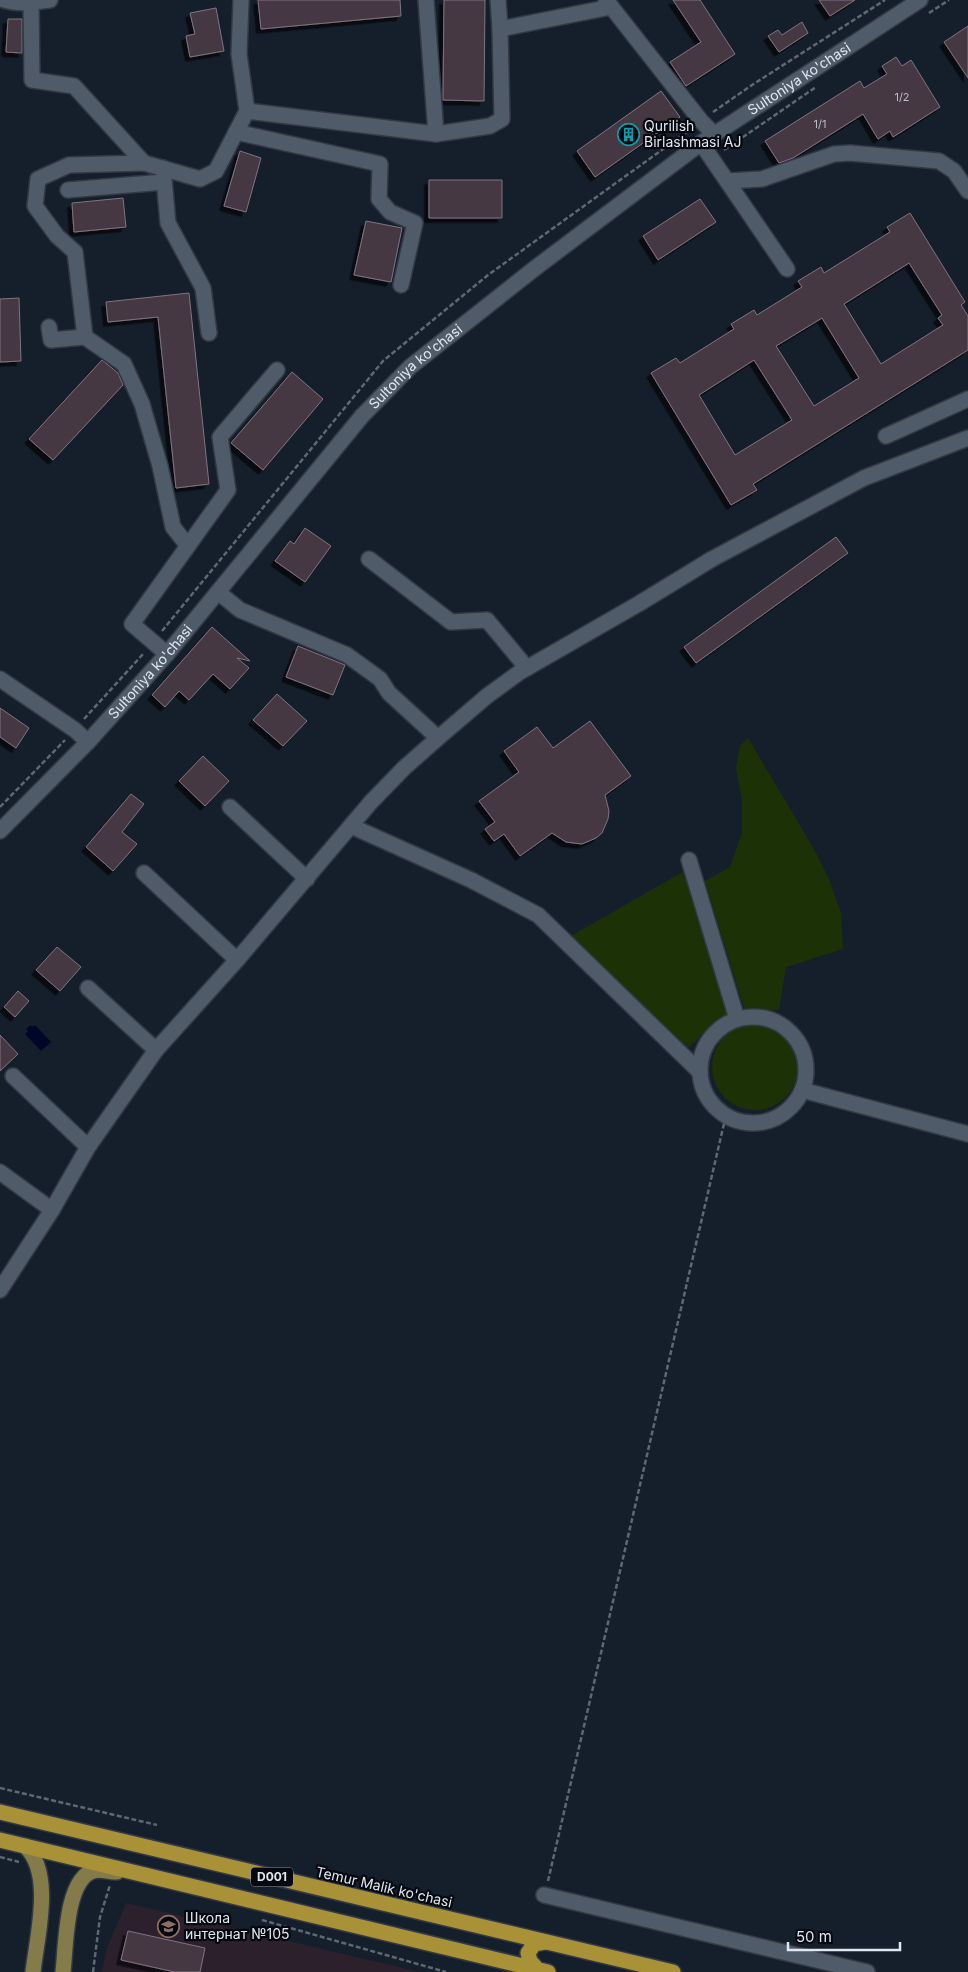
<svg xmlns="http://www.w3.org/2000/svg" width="968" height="1972" font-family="Inter,sans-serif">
<defs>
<filter id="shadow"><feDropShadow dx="-4.5" dy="4.5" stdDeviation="0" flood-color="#0009"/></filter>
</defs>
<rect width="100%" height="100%" fill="#151f2b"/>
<!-- education -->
<path fill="#2d202d" d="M126,1903L420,1972H102L107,1948Z"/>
<!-- green -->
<path fill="#1d3106" d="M748,738L814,849L829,879L841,913L843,949L786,967L779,1010L745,1011L705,881L730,867L742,833V801L736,768L740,746Z
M686,870L726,1006V1014L688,1048L571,936Z
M712 1067a43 43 0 1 1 86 0a43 43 0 1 1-86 0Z"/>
<!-- water -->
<path fill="#000626" d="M31,1025L33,1027L35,1025L51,1042L41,1051L25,1034L28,1031L26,1029Z"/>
<!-- building -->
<path fill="#443743" stroke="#827381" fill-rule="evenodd" filter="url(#shadow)" d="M258,0H400L401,16L261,29Z
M444,0H485L484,101L443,100Z
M673,0H700L735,54L686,86L670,62L701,42Z
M819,0H855L830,16Z
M216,8L224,51L190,57L186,36L195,34L190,13Z
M8,19H22V53L6,52Z
M802,22L808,33L779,52L768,36L778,30L782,35Z
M968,26V78L944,42Z
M896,57L902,66L911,60L940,107L893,137L890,131L878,139L863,114L793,158L779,163L765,141L860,81L864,88L887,74L882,66Z
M661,91L680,117L595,177L577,151Z
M240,151L261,158L246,212L224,206Z
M429,180H502V218H429Z
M123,198L126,227L74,232L72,203Z
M700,199L716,222L658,260L643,236Z
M910,213L965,302L961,305L968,316V350L753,484L757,490L731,505L651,373L676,358L680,363L734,329L731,324L754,310L757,315L802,287L798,281L821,267L824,273L890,232L887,227ZM909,263L942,315L938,318L943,325L881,364L844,304ZM822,318L859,378L814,406L776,346ZM754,360L792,420L735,455L699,395Z
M366,221L402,228L391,282L354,275Z
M189,293L209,484L176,488L158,317L108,322L106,302Z
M19,298L21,361L0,362V299Z
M102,360L118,373L123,385L53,460L29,439Z
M292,372L323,399L263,470L231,443Z
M305,528L331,546L305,582L275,561L290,541L294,544Z
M836,537L848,553L696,663L684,647Z
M212,627L250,661L237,658L249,668L230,689L213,674L189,700L179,691L165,707L152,695Z
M298,646L345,665L333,695L286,677Z
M277,694L307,721L283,746L253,720Z
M0,708L29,728L16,748L0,737Z
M590,721L631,776L605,795L609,811L608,819L602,833L596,838L582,844L566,842L552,833L520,856L504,834L494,841L485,829L495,822L479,801L519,772L504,751L537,727L553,748Z
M203,756L229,781L205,806L179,781Z
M131,794L144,804L122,832L137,844L113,871L86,847Z
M57,947L81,967L60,991L36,970Z
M18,991L29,1001L15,1017L4,1007Z
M0,1035L18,1054L0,1071Z
M128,1931L205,1948L200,1972H175L121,1960Z"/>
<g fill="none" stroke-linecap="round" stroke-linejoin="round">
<defs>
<g id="minor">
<path d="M4,0C19,5 35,2 50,0"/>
<path d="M606,0L701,121L714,134"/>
<path d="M31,3L32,80L74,86L144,163L200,179L216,171L247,111L239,54L241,0"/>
<path d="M500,29L611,7"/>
<path d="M247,111L436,134L426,0"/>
<path d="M236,132L380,164L379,199L390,212L415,223L401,285"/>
<path d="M436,134L490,126L502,119L500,29L498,0"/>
<path d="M701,143L787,269"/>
<path d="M144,163L69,165L38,179L35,206L57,236L75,252L85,337L124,364L142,404L160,466L173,527L188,546"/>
<path d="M163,168L168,223L203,288L209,333"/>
<path d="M727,181L762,179L834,154L850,153L939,161L954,171L968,191"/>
<path d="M68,190L164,182"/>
<path d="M49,327L51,340L85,337"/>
<path d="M886,436L968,399"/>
<path d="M369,559L451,622L487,620L527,668"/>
<path d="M218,592L240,610L347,655L380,679L389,693L438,738"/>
<path d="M167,654L132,624L228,490L220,437L277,370"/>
<path d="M0,679L75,730L88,742"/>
<path d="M230,807L307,879"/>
<path d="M351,826L471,880L538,915L700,1072"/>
<path id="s1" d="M0,831L88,742L167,654L362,416L410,367L534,269L701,143L920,0"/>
<path d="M689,860L737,1019"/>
<path d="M144,873L237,960"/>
<path d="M88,988L156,1050"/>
<circle cx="753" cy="1070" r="53"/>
<path d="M13,1076L88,1147"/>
<path d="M802,1090L968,1134"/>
<path d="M0,1172L52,1210"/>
<path d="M0,1290L52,1210L88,1147L156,1050L237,960L371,802L404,768L438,738L487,696L520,672L640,603L712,559L864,478L968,438"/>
<path d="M544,1895L867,1972"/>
</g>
<path id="major" d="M25,1846C54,1873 37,1936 33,1972
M63,1972C66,1948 65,1880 93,1871C100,1869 110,1872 117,1872"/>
<path id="highway" d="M0,1812L673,1972
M0,1840L548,1972
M538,1970L530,1961L528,1953L534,1944L545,1942"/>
</defs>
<!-- minor casing -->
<use href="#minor" stroke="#333944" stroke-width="18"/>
<!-- major casing -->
<use href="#major" stroke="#333944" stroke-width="18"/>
<!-- highway casing -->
<use href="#highway" stroke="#333944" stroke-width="18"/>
<!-- path -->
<path stroke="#5e6772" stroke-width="2.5" stroke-dasharray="5 2.5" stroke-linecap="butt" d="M929,13L949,0
M713,112L752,85L885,0
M724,150L816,87
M162,631L383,361L488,275L691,129
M84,719L144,653
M0,807L65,740
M0,1788L157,1825
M0,1857L19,1862
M548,1881L726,1115
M262,1920L446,1972
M93,1972L100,1917L110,1885"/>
<!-- minor -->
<use href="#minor" stroke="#4f5b69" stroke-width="15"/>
<!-- major -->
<use href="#major" stroke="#847b4b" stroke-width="15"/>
<!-- highway -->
<use href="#highway" stroke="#a89137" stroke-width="15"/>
</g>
<!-- icons -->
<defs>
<symbol id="building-ring" viewBox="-11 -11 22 22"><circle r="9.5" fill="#05080e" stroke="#0f9aa8" stroke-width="1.5"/><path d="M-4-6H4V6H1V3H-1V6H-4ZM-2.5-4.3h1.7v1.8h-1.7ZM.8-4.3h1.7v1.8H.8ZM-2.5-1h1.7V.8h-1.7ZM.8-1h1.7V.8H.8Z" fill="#0f9aa8"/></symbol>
<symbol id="school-ring" viewBox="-11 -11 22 22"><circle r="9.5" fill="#05080e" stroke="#8d6e63" stroke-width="1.5"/><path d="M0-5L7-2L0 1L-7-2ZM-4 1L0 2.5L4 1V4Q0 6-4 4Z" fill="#8d6e63"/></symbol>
</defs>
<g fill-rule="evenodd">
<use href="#building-ring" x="616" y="122" width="25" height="25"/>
<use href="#school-ring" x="156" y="1914" width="25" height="25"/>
</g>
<g text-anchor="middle" stroke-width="4.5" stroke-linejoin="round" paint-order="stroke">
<!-- number labels -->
<g font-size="11" fill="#b9bbc5">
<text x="902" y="101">1/2</text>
<text x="820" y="128">1/1</text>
</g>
<!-- shield labels -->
<rect fill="#05080e" stroke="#9ea4ac" stroke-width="1" x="251" y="1867.5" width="42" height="19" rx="4"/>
<g font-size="12" font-weight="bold" fill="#e0e7f0">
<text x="272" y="1881">D001</text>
</g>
<!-- street labels -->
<g font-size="14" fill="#e0e7f0" stroke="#05080e">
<text dy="5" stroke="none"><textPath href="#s1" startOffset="1104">Sultoniya ko'chasi</textPath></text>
<text dy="5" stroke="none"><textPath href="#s1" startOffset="624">Sultoniya ko'chasi</textPath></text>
<text dy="5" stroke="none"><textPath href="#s1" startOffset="219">Sultoniya ko'chasi</textPath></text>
<text transform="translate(384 1887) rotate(13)" y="5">Temur Malik ko'chasi</text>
</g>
<!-- poi labels -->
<g font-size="14" fill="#e0e7f0" stroke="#05080e" text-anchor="start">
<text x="644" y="131">Qurilish<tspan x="644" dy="16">Birlashmasi AJ</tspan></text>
<text x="185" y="1923">Школа<tspan x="185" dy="16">интернат №105</tspan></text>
</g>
</g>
<!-- scale -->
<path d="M788 1942v8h112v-8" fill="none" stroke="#e0e7f0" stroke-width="2.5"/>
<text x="796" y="1942" font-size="15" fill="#e0e7f0" stroke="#05080e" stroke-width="4" paint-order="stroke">50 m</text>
</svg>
